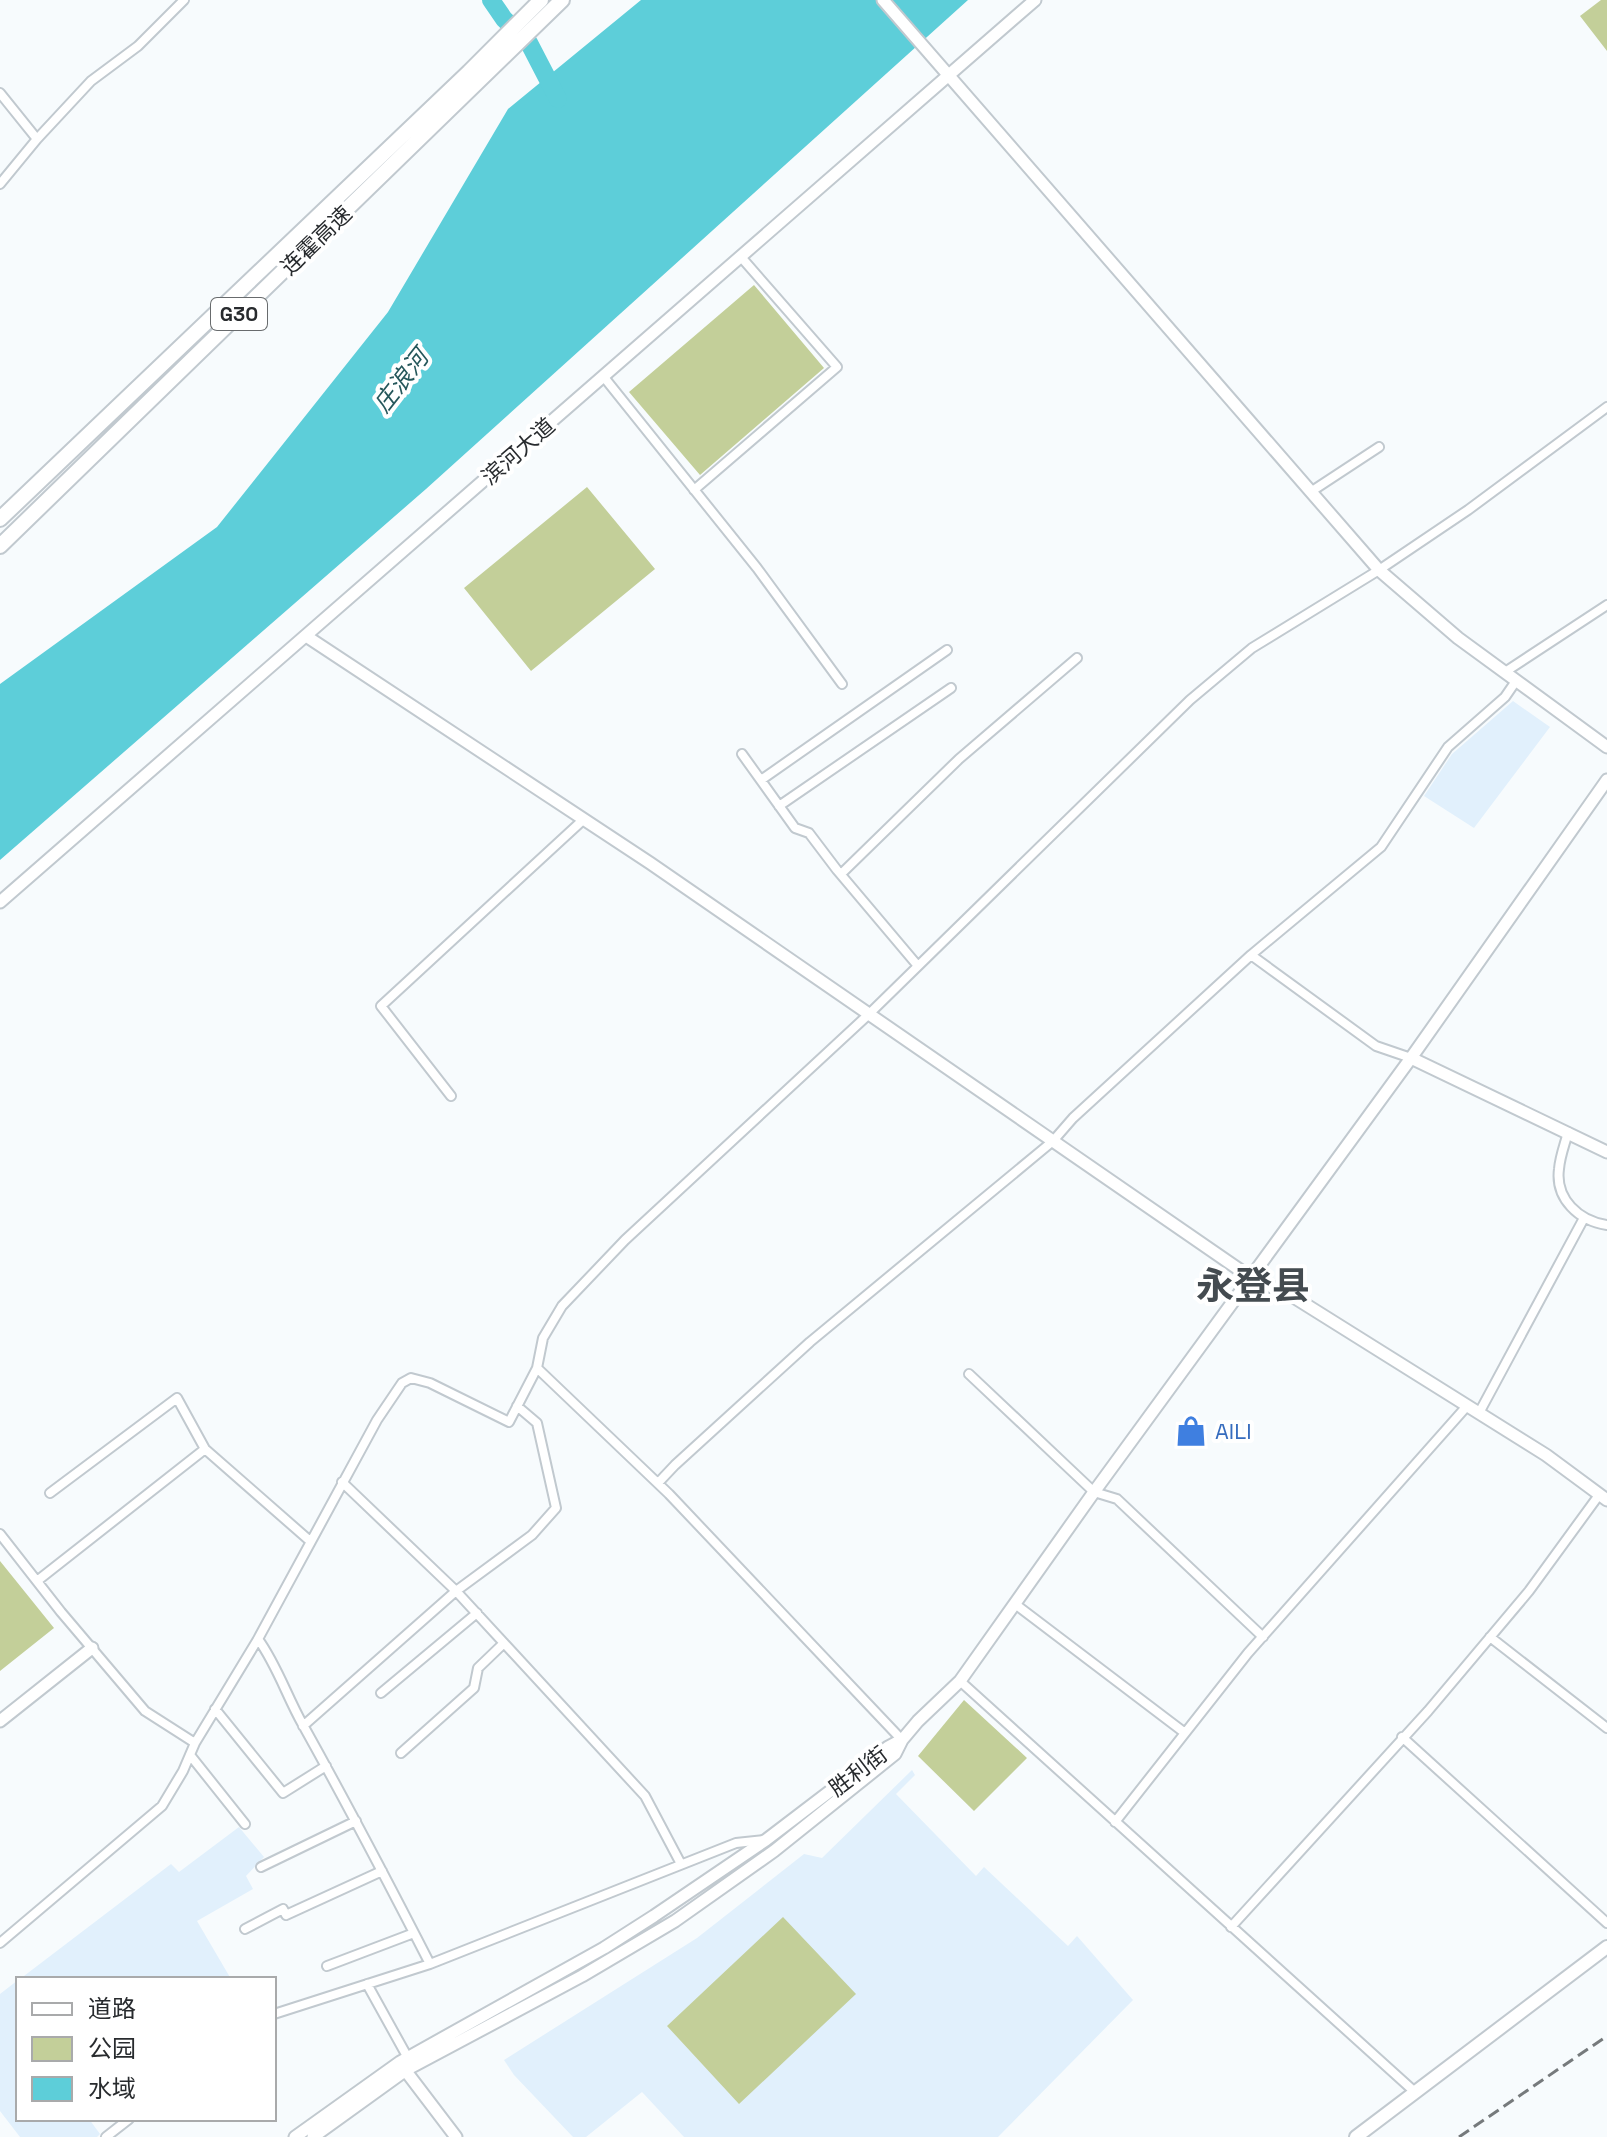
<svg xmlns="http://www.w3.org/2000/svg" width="1607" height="2137" font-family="'Space Grotesk','Noto Sans SC',sans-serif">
<rect width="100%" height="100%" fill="#f7fbfd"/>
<!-- built -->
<path fill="#e1f0fc" d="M1513,701L1550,727L1474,828L1424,796L1452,754Z
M912,1770L915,1775L896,1794L976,1876L984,1867L1068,1946L1077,1936L1133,2000L998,2137H684L642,2092L586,2137H573L514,2075L504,2060L697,1938L804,1854L822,1858Z
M239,1827L264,1857L246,1876L253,1889L197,1921L231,1979H20L171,1864L179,1872Z
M18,1980V2119H89L100,2134L97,2137H20L0,2111V1994Z"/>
<!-- green -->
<path fill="#c3cf99" d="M1601,0H1607V51L1580,16Z
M754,285L824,368L700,475L629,392Z
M587,487L655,569L531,671L464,588Z
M0,1561L54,1628L0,1671Z
M964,1700L1027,1758L974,1811L918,1756Z
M783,1917L856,1994L739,2104L667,2026Z"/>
<!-- water -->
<path fill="#5dced9" d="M641,0H968L426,489L0,860V684L217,527L388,312L508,109Z"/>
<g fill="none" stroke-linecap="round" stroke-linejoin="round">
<!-- river -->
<path stroke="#5dced9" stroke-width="18" d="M491,0L504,19L529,43L558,99"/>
<defs>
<path id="street" d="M0,93L37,139
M0,184L37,139L91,81L138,46L184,0
M603,376L757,568L842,684
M694,490L837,367L741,257
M1312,491L1379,447
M1505,672L1607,605
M742,754L795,828L809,833L837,870L918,966
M761,780L947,650
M779,806L951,688
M841,874L959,759L1077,658
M1251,955L1376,1046L1411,1058
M451,1096L381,1006L584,819
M1568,1132C1565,1144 1560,1156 1559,1169C1555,1199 1579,1221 1607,1225
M537,1368L669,1494L902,1740
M969,1374L1094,1492L1117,1499L1263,1637
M1479,1413L1584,1218
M342,1482L456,1591L645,1796L681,1864
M658,1483L675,1465L810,1342L1053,1141L1073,1118L1251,955L1381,847L1448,747L1505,697L1516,681
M50,1493L177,1398L205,1449L310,1541
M0,1534L61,1612L145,1711L195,1743L258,1639L377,1420L402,1383L411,1378L430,1383L509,1422L537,1368L543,1338L562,1306L625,1240L869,1014L1190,700L1252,648L1379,570L1468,510L1607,407
M37,1581L205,1449
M1015,1604L1185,1733
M1490,1637L1607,1728
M258,1639C277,1665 287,1697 303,1725C347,1804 389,1884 430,1964
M960,1681L1416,2093
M381,1693L477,1613
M215,1709L283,1793L326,1766
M303,1726L456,1591L532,1535L556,1508L537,1423L517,1406
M1402,1737L1607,1923
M401,1753L474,1688L478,1668L504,1643
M190,1755L245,1824
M1115,1822L1248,1653L1467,1406
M261,1867L356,1821
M1231,1927L1428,1711L1529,1591L1599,1495
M245,1929L283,1909L286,1915L382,1871
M0,1943L162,1806L183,1771L195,1743
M327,1966L414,1933
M367,1984L408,2058
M274,2014L430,1964L736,1843L765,1840
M106,2137L129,2119"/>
<path id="secondary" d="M883,0L1379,570L1458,638L1607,747
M306,636L650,863L1250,1277L1292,1296L1546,1455L1607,1500
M0,902L1035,0
M1411,1058L1607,1152
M0,1721L92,1648
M402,2066L456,2137
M295,2137L400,2062L604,1948L654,1916L766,1840L888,1747L901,1740
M313,2137L406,2070L582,1976L675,1921L774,1851L895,1754L902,1740L918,1721L960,1681L1094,1492L1411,1058L1607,780"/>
<path id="primary" d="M1356,2137L1607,1947"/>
<path id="highway" d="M0,519L469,72L541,0
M0,546L562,0"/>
</defs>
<!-- street casing -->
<use href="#street" stroke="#c1c9cf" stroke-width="12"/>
<!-- secondary casing -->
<use href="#secondary" stroke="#c1c9cf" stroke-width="15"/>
<!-- primary casing -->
<use href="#primary" stroke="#c1c9cf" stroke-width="16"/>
<!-- highway casing -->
<use href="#highway" stroke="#c1c9cf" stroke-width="18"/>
<!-- street -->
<use href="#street" stroke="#fff" stroke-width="8"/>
<!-- secondary -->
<use href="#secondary" stroke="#fff" stroke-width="11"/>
<!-- primary -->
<use href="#primary" stroke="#fff" stroke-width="12"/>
<!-- highway -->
<use href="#highway" stroke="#fff" stroke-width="14"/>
<!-- rail -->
<path stroke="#767a7c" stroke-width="3" stroke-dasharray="12 6" stroke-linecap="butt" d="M1459,2137L1607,2036"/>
</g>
<!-- icons -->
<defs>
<symbol id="shop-bare" viewBox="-9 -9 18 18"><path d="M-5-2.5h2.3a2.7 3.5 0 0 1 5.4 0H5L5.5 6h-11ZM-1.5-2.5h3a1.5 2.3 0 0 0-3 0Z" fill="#3f7fe0" stroke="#fff" stroke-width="2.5" paint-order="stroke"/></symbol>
</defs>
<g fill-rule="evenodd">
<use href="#shop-bare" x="1169" y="1409" width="44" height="44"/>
</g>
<g text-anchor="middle" stroke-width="8" stroke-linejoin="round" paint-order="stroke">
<!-- shield labels -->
<rect fill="#fff" stroke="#686b6d" stroke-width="2" x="211" y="298" width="56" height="32" rx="6"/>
<g font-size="20" font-weight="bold" fill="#282b2e">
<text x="239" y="321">G30</text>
</g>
<!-- street labels -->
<g font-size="22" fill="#282b2e" stroke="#fff">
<text transform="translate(316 240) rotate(-44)" y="8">连霍高速</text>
<text transform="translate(518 451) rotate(-41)" y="8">滨河大道</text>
<text transform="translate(858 1771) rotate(-37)" y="8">胜利街</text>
</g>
<!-- shop labels -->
<g font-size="22" fill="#366cbe" stroke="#fff" text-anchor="start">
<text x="1215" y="1439">AILI</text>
</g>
<!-- water labels -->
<g font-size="24" font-style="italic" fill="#25575b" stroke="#fff">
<text transform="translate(401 381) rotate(-52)" y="8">庄浪河</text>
</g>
<!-- town labels -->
<g font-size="38" font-weight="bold" fill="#444b50" stroke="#fff">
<text x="1253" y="1299">永登县</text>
</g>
</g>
<!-- legend -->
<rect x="16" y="1977" width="260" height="144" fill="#ffffff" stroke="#a9aaab" stroke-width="2"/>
<rect x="32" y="2003" width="40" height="12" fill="#ffffff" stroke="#a9aaab" stroke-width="2"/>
<text x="88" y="2017" font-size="24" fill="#282b2e">道路</text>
<rect x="32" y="2037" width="40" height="24" fill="#c3cf99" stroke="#a9aaab" stroke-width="2"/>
<text x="88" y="2057" font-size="24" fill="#282b2e">公园</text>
<rect x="32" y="2077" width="40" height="24" fill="#5dced9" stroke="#a9aaab" stroke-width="2"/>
<text x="88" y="2097" font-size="24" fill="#282b2e">水域</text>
</svg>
